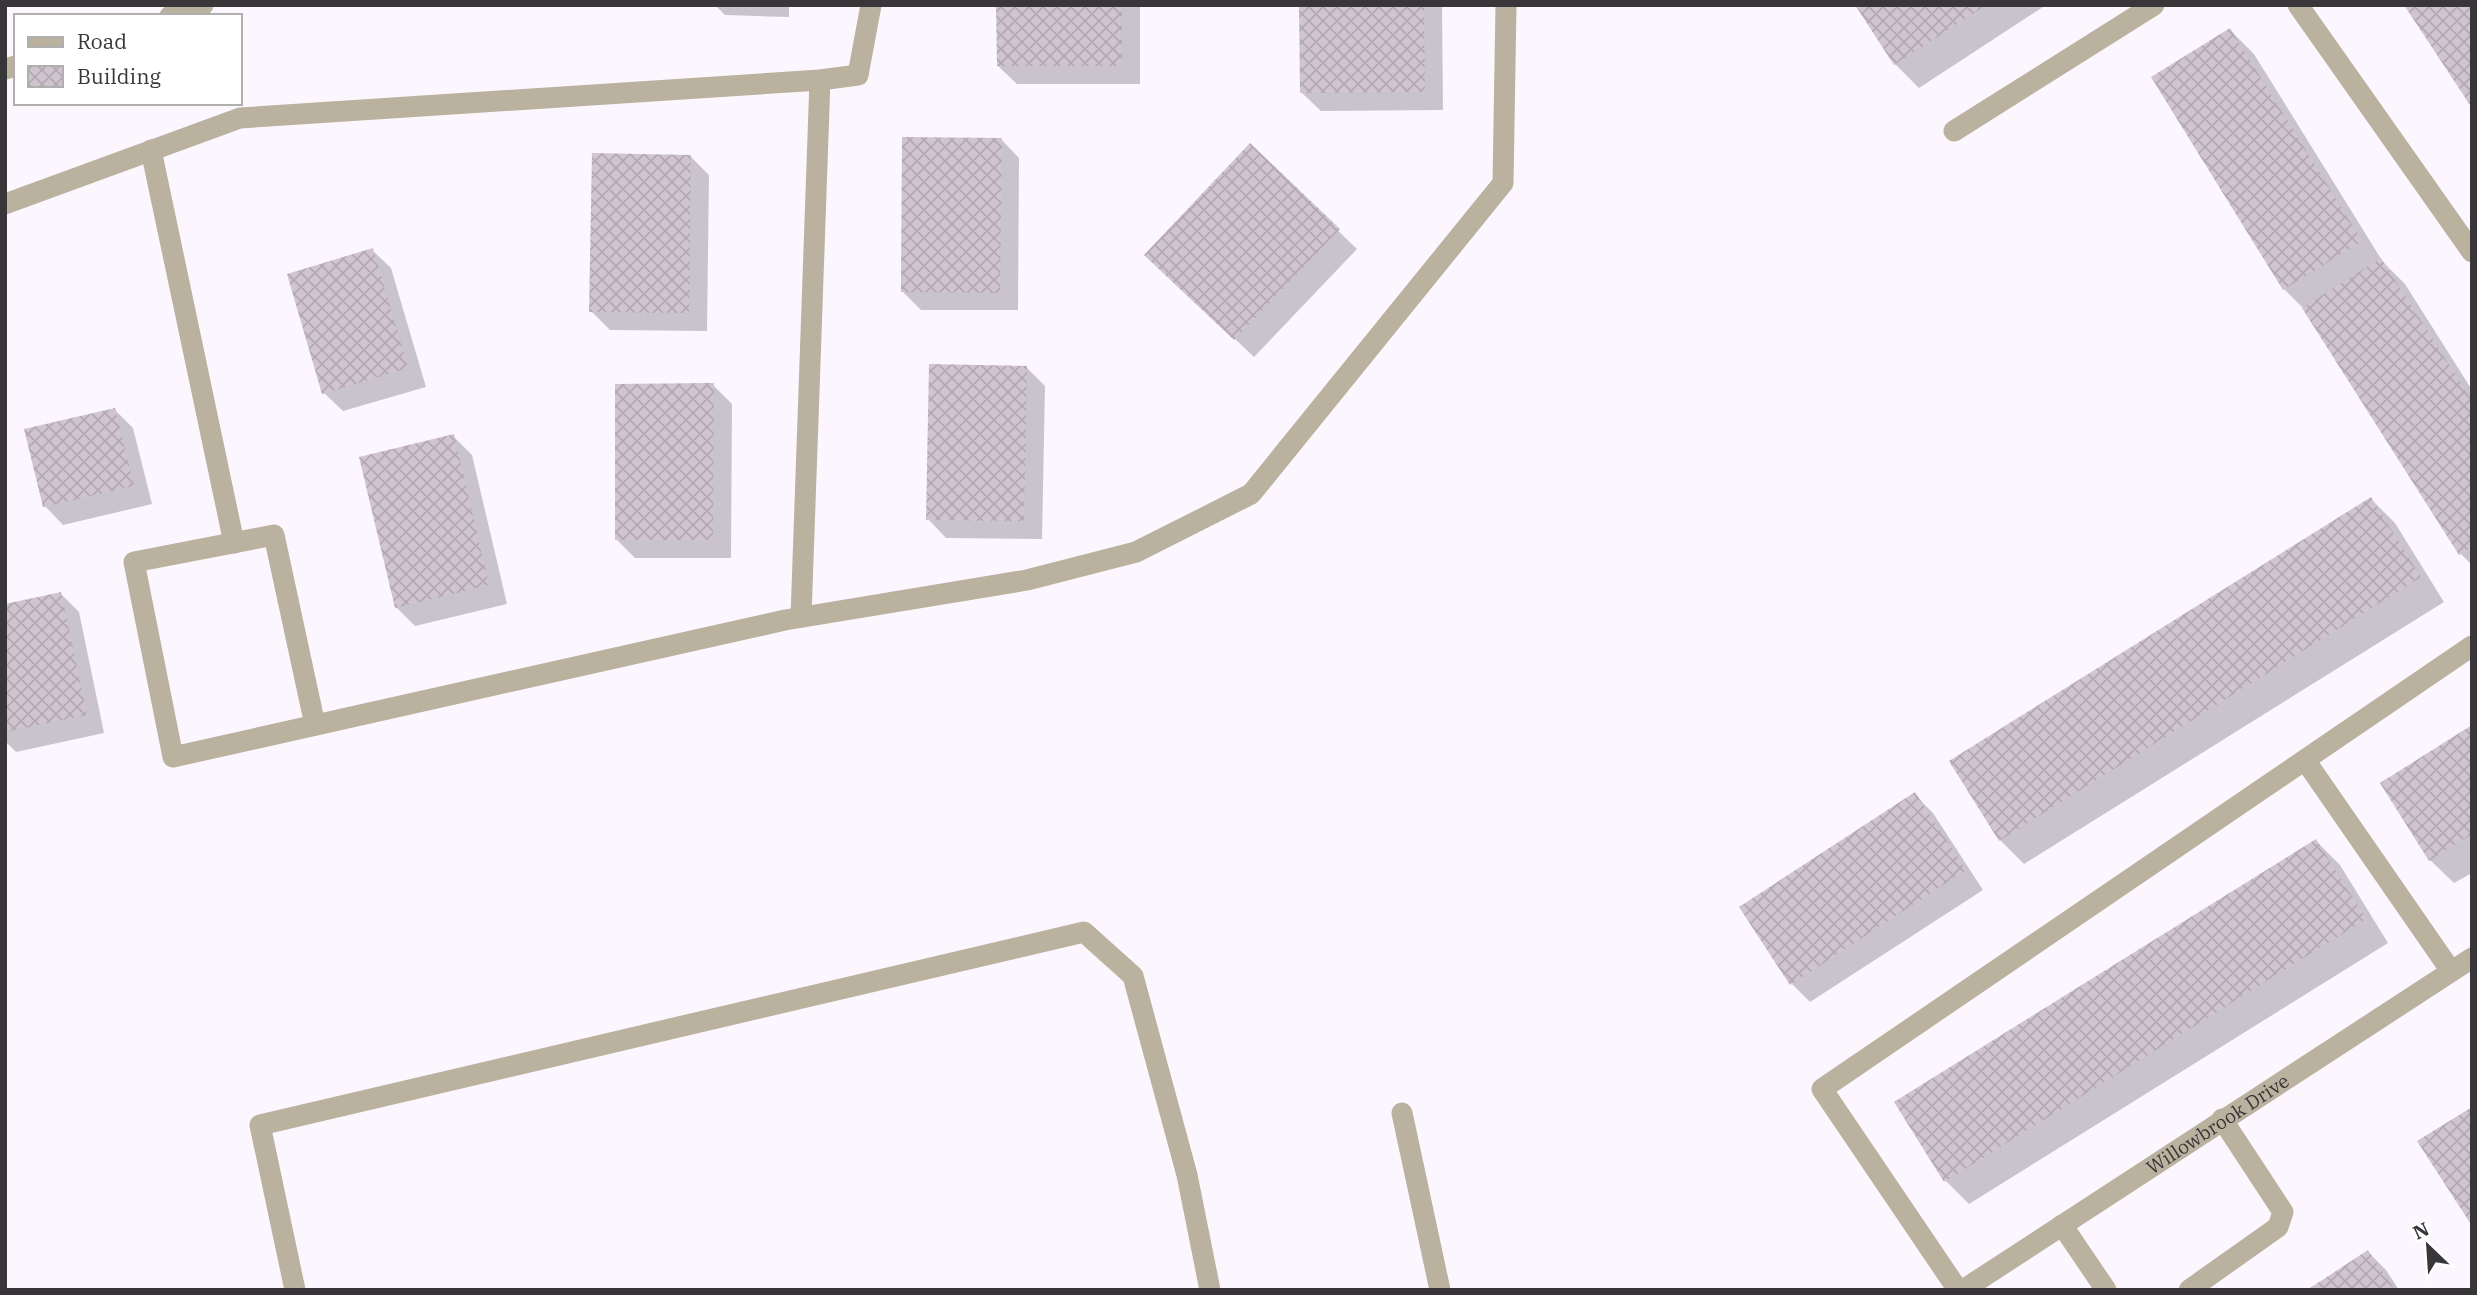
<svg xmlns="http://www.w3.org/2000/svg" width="2477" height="1295" font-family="'IBM Plex Serif',serif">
<defs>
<pattern id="building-cross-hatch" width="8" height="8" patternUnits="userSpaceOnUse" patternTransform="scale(1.75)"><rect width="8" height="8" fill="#d0c4ce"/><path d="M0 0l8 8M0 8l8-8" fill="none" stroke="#b3a9b2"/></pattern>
</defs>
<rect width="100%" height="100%" fill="#fcf6fe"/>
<!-- shadow -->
<path fill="#0003" d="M715,5H789V17L725,15Z
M998,5H1140V84H1017L998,66Z
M1301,5H1442L1443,110L1321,111L1302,93Z
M1857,5H2046L1919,88L1895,64Z
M2230,30L2254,54L2383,262L2405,284L2472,390V565L2461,554L2306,311L2284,289Z
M1001,139L1019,158L1018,310H921L903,292Z
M1250,146L1357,249L1254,357L1165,273Z
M691,157L709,175L707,331L610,330L591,311Z
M372,250L391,268L426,387L343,411L324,393Z
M1026,367L1045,386L1042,539L946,538L928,519Z
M713,385L732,404L731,558H635L616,539Z
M115,410L133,428L152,504L63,525L45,506Z
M453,436L472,455L507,604L415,626L396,607Z
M2371,499L2395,523L2444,602L2024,864L2000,840Z
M61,594L79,612L104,733L16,752L5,741V606Z
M2472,727V873L2454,883L2430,860Z
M1915,795L1933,813L1983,890L1810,1002L1792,984Z
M2316,841L2340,865L2388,943L1969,1204L1945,1180Z
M2368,1252L2386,1270L2399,1290H2310Z"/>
<!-- building -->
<path fill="url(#building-cross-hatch)" d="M996,5H1122V66H997Z
M1299,5H1424L1425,92L1300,93Z
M1855,5H1986L1894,65Z
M2404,5H2472V108Z
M2230,28L2362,241L2283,290L2151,77Z
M902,137L1002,138L1000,293L901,292Z
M1250,143L1340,229L1234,340L1144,255Z
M592,153L691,155L689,313L589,312Z
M373,248L408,368L322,394L287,274Z
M2381,258L2472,401V547L2459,555L2302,308Z
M929,364L1027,366L1024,521L926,520Z
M714,383L713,540H615V384Z
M115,408L134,486L43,507L24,429Z
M454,434L489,585L395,608L359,457Z
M2371,497L2421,577L1999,841L1949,761Z
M61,592L87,715L5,732V604Z
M2472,725V834L2429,861L2380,783Z
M1915,792L1966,870L1790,985L1739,907Z
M2316,839L2366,919L1944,1182L1894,1102Z
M2472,1107V1226L2417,1141Z
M2368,1250L2395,1290H2307Z"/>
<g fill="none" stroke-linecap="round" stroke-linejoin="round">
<!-- minor -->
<g stroke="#bab19e" stroke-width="21">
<path d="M2298,5L2472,252"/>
<path d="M170,16L203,5"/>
<path d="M5,69L16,66"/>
<path d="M1954,131L2154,5"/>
<path d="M151,150L234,543"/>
<path d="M5,204L240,118L820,80L858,75L871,5"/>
<path d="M801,617L820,80"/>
<path d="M315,725L274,535L134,562L173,757L785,620L1027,580L1136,552L1251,494L1503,183L1506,5"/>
<path d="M2305,760L2451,971"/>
<path d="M1402,1113L1440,1290"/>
<path d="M2062,1225L2106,1290"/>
<path d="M295,1290L260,1125L1084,932L1133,976L1187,1175L1210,1290"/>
<path d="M1958,1290L1822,1089L2472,646"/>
<path id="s1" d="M1963,1290L2472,958"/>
<path d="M2189,1290L2278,1227L2283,1212L2222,1119"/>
</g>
</g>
<g text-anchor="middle" stroke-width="7" stroke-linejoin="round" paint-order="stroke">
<!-- street labels -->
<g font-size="19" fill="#39363a" stroke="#fff">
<text dy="7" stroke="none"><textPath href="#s1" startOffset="304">Willowbrook Drive</textPath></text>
</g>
</g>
<!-- border -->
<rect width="2477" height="1295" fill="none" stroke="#39363a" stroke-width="14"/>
<!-- legend -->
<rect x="14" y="14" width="228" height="91" fill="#ffffff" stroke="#b0afb0" stroke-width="2"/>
<rect x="28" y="37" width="35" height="10" fill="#bab19e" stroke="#b0afb0" stroke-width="2"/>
<text x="77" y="49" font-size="21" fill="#39363a">Road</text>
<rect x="28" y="66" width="35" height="21" fill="url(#building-cross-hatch)" stroke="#b0afb0" stroke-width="2"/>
<text x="77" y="84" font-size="21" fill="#39363a">Building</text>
<!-- north arrow -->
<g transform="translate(2428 1246) rotate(335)" stroke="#ffffff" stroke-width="5" paint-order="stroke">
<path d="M0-5L12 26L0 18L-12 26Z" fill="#39363a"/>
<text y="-10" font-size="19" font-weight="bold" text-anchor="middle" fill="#39363a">N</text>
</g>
</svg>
